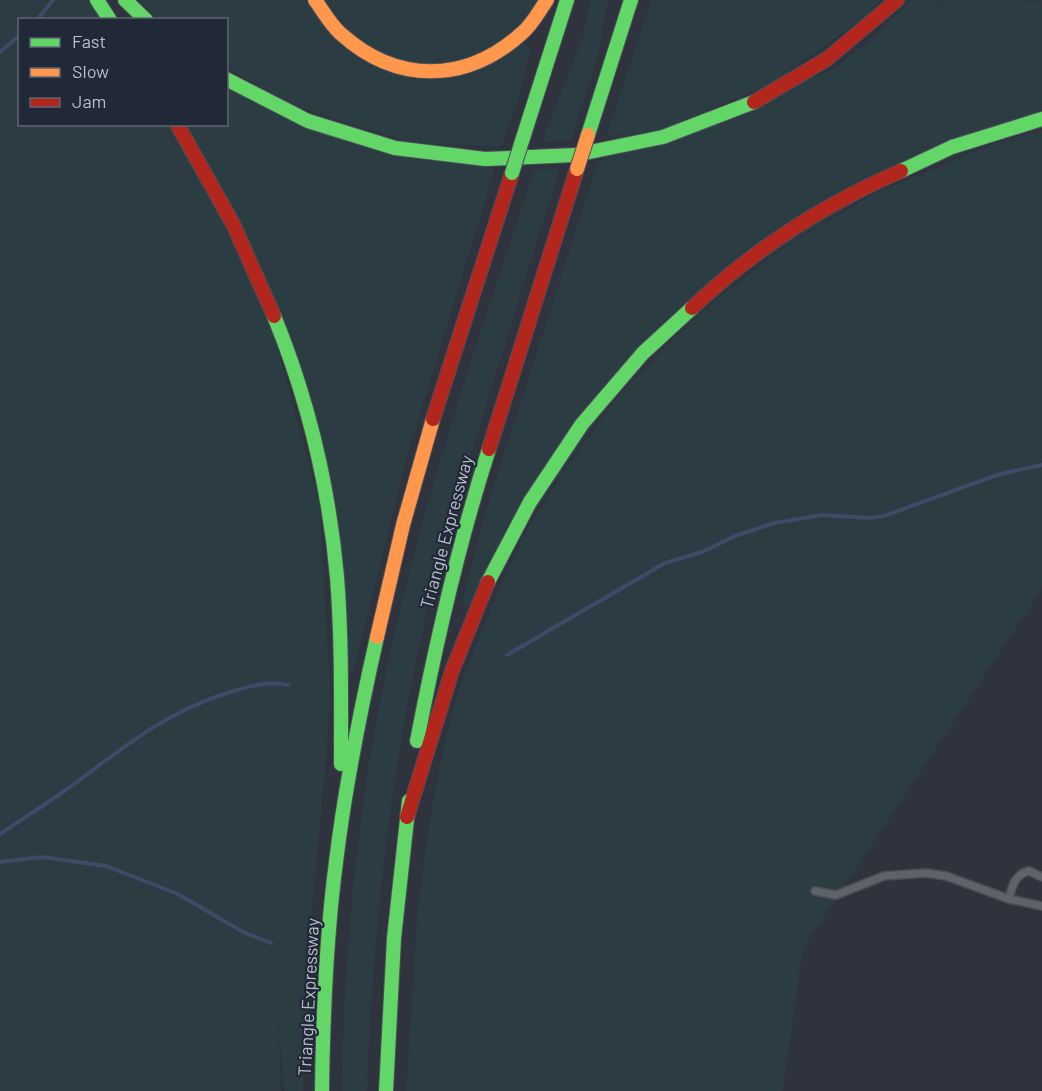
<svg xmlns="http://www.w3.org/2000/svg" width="1042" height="1091" font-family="Barlow,sans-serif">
<rect width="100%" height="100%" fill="#2e333d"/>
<!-- green -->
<path fill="#2b3d43" d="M0,0H89L101,19L20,20V124L168,125L215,203L274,336L320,505L330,686L327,754L311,921L303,1039V1091H284L279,1023L281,1091H0Z
M138,0H308L413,80L525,43L530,49L519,97L501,147L410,142L294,106L227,68L226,20L159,19Z
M323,0H539L526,20L479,57L420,66L362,46Z
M590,0H608L599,51L571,140L542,141L583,37Z
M651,0H881L868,14L775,82L656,132L606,136Z
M911,0L1042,1V113L959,138L665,321L469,607L462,605L484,517L598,162L833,69L867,43Z
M227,90L495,169L407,456L354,670L347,671L322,447L185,125L226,124Z
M1042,131V589L803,949L783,1091H406L417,915L428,829L444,745L460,685L502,581L528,528L566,468L619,395L696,316L779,251L873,194L993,144Z
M560,168C532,257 504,346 477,436C458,498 438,560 424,624C390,778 373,934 367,1091H341C345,942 358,794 391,648C427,485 482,328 534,170Z"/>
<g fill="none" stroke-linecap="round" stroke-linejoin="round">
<!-- stream -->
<path stroke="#3d4a68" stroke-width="4" d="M37,20L53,0
M0,52L20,35
M507,655L665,563L702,552L735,536L774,523L822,515L869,518L884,516L1000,474L1042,465
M0,834C24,818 49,802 73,785C125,746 166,712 230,692C250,686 267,681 288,685
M0,862L42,857L106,866L178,894L243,932L271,943"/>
<defs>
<path id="lane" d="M815,891L836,895L884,876L926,873L946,876L1009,899L1042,906
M1009,899C1012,886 1015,874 1029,871L1042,877"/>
<path id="fast" d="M97,0L110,20
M125,0L146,20
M226,79L308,121L395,148L485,159L575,155L663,137L754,102
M588,135L631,0
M522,141L567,0
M901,171L952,147L1042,119
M274,316C308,399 329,488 337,577C342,639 341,702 341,764
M488,582L530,502L582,424L643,353L692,308
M417,741C436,642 458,545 489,449
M322,1091C323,1015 326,938 336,862C345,787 360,712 377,637
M386,1091L394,938L409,801"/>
<path id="slow" d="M315,0C323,11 330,24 340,33C396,84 466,84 522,33C532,25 539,11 547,0
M377,637L403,525L433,419"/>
<path id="jam" d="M754,102L827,59L897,0
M177,124L233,224L274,316
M692,308C752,251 825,204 901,171
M433,419L512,173
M489,449L577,169
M407,817L452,671L488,582"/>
</defs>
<!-- lane casing -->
<use href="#lane" stroke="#4b4e55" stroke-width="10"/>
<!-- fast casing -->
<use href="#fast" stroke="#4b4f59" stroke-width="16"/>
<!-- slow casing -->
<use href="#slow" stroke="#4b4f59" stroke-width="16"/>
<!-- jam casing -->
<use href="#jam" stroke="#4b4f59" stroke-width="16"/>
<!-- lane -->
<use href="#lane" stroke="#5e626a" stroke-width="7"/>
<!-- fast -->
<use href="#fast" stroke="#63d668" stroke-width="14"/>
<!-- slow -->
<use href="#slow" stroke="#ff974d" stroke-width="14"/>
<!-- jam -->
<use href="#jam" stroke="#b3261e" stroke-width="14"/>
<defs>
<path id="fast-bridge" d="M512,173L522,141"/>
<path id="slow-bridge" d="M577,169L588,135"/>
</defs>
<!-- fast-bridge casing -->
<use href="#fast-bridge" stroke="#4b4f59" stroke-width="16" stroke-linecap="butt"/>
<!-- slow-bridge casing -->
<use href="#slow-bridge" stroke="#4b4f59" stroke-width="16" stroke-linecap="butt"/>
<!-- fast-bridge -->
<use href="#fast-bridge" stroke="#63d668" stroke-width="14"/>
<!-- slow-bridge -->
<use href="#slow-bridge" stroke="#ff974d" stroke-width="14"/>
</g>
<g text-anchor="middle" stroke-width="4.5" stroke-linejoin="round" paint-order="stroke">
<!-- street labels -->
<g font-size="18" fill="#babfcc" stroke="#212838">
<text transform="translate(447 532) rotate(-75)" y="6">Triangle Expressway</text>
<text transform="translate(309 997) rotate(-87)" y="6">Triangle Expressway</text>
</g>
</g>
<!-- legend -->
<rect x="18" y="18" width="210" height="108" fill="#212838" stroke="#5e6473" stroke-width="1.5"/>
<rect x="30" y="38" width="30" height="9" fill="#63d668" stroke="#5e6473" stroke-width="1.5"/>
<text x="72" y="48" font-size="18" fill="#babfcc">Fast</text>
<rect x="30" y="68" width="30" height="9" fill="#ff974d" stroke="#5e6473" stroke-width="1.5"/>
<text x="72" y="78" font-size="18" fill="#babfcc">Slow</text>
<rect x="30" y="98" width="30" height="9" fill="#b3261e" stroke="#5e6473" stroke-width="1.5"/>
<text x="72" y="108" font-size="18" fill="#babfcc">Jam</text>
</svg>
